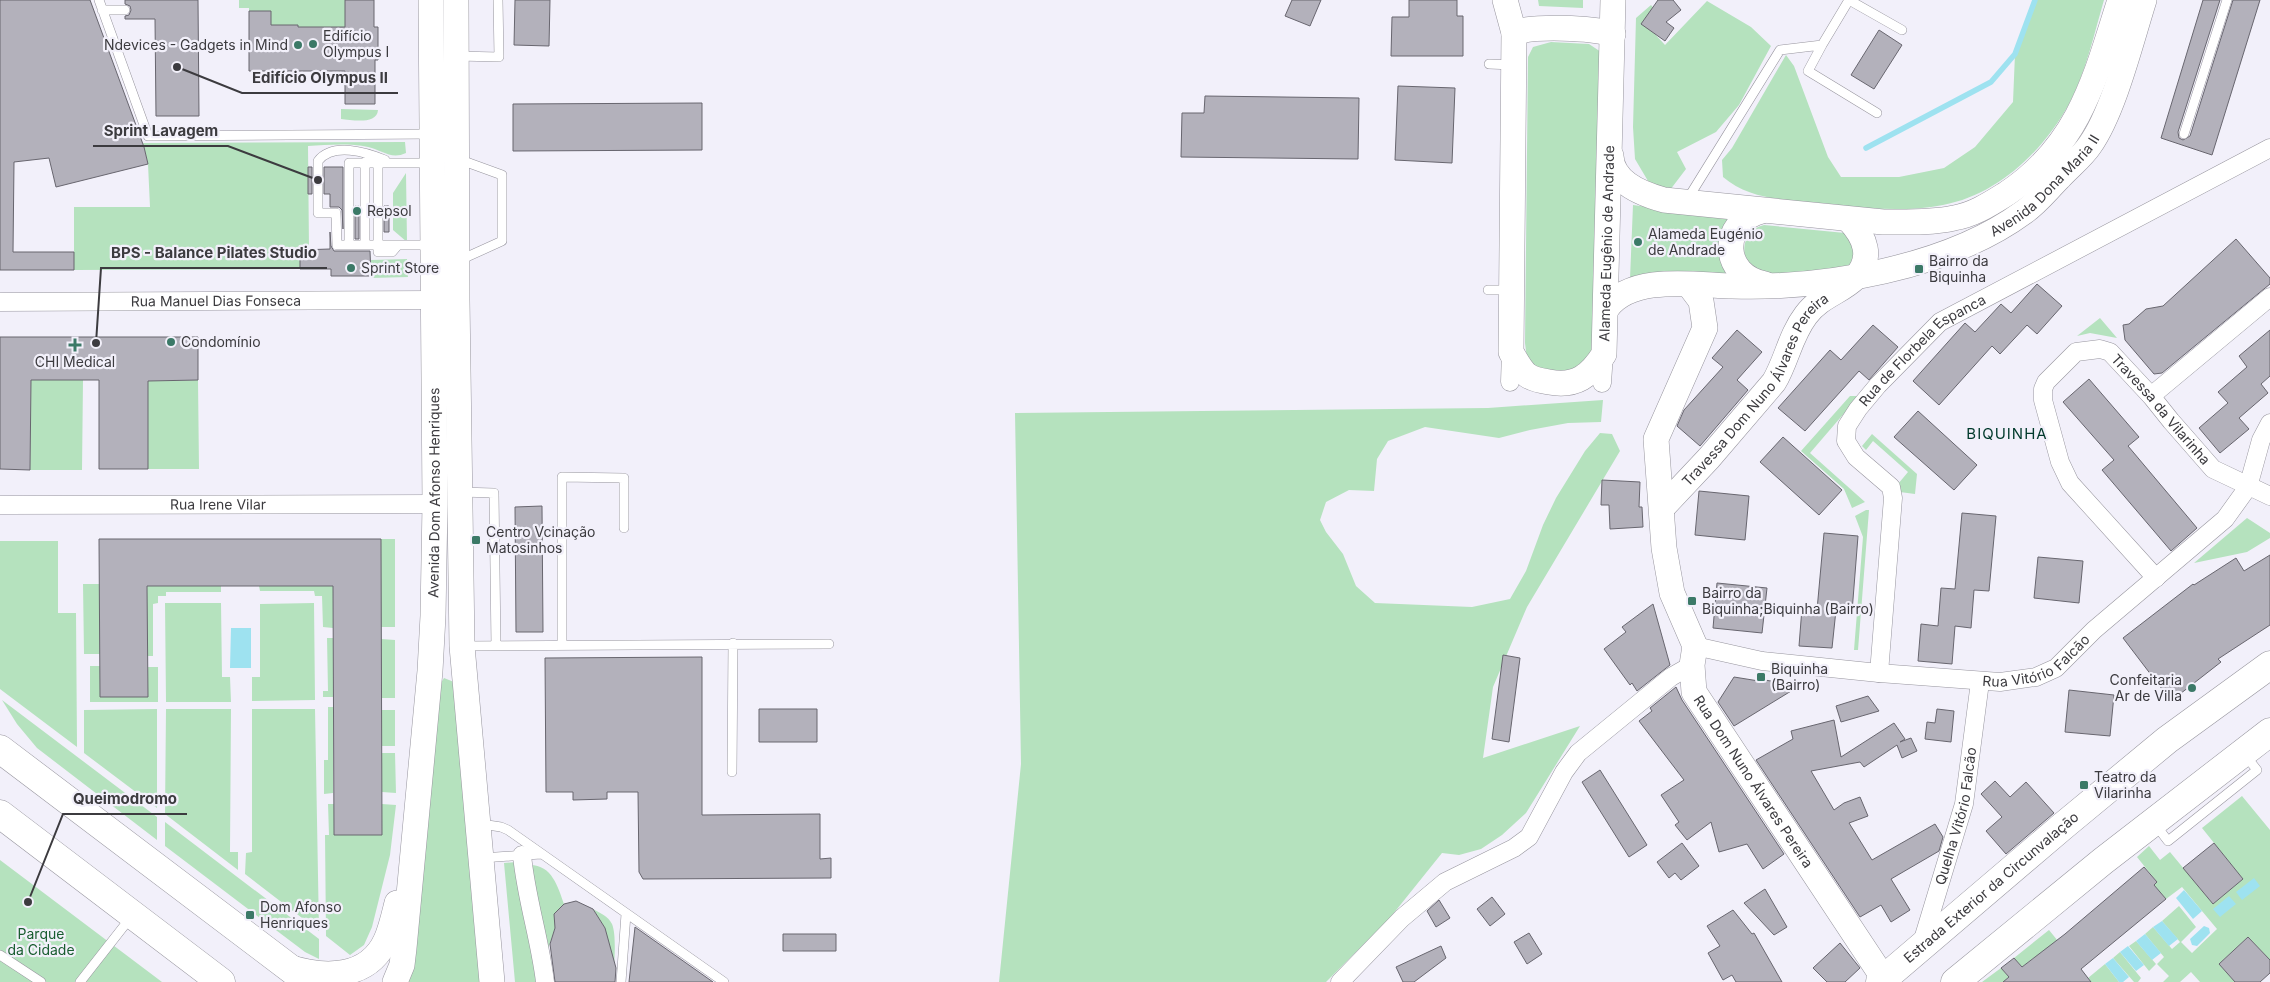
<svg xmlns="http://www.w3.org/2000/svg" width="2270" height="982" font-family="Inter,sans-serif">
<rect width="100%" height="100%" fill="#f2f0fa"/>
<!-- green -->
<path fill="#b5e2be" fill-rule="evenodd" d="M239,0H345V27H298V25H271V11H249V8H239Z
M1538,0H1583V8L1539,6Z
M2035,0H2104C2094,34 2086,72 2069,104C2043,151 1998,195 1943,205C1906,212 1868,209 1830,204C1793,200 1752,202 1723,177L1722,160L1732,148L1786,55L1794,66L1828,157L1841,177H1899L1944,168L1975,147L2013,102L2015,54Z
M1707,1L1751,27L1771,46L1739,105L1716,132L1677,152L1686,169L1670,190L1655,185L1648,181L1635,159L1633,127L1636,18L1651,5L1655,10L1643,21L1665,45Z
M1551,42L1589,44L1601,52L1595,351L1578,374L1541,371L1527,359L1525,343L1528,57L1533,47Z
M341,109L378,110C377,125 352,120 341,119Z
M405,142L406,153C391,160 382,150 368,147C349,143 327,145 308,146L309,250H300V269L74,270V207H150L148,164L143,143Z
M406,173L407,242L393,230V193Z
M1633,205L1733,219L1732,278L1630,279Z
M1764,225L1845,233L1859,250L1847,269L1762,275C1738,266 1738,231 1764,225Z
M407,259L408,277L371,278V260Z
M2100,318L2117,338L2090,333L2077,336Z
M31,380H83L82,470H30Z
M198,380L199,469H148V381Z
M1850,396H1859L1810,453L1865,502L1852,508L1844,489L1801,451Z
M1603,400L1601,422L1568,423L1530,430L1499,438L1425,427L1388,441L1377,459L1374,491L1349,490L1326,502L1320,520L1326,532L1343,554L1356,586L1375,603L1472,607L1510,599L1526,571L1543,525L1556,498L1585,451L1600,433L1612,434L1620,451L1527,607L1493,687L1483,758L1580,726L1526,813L1502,835L1481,849L1459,855L1442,853L1389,919L1326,982H999L1021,764L1015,413L1488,408Z
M1872,434L1917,474L1915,494L1900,492L1898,484L1908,472L1873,441L1866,450L1862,446Z
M1866,510H1869L1858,650H1854L1863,537L1855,516Z
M2247,518L2270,533V538L2247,552L2194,563Z
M381,539H395V627H381Z
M0,541H58V613H76L77,747L0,689Z
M83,584H100V654H84Z
M147,586H221V592H166V596H158V603L153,604V656H147Z
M259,586H333V628L323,627L322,596H315L314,591H260Z
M165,603H221L222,677H230L231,702H166Z
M314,603L315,700L252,701V677H260V604Z
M327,638H333V697H323V691H328Z
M381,639L395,640V698H381Z
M90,666H100V697H148V667H158V702H90Z
M444,678L454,682L483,982H406L439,686Z
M2,700L157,817V840L37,748L17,724Z
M328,707H333V793L324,794V760H328Z
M157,709V808L84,753V710Z
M166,709H231L230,852H238V870L165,814Z
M252,709H315L319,931L245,874L246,853L252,852Z
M381,710H395V746H382Z
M381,753H395L396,793L382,792Z
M2242,796L2270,830V960L2248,937L2219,964L2235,982H2200L2191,972L2180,982H2163L2169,976L2157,964L2164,957L2145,934L2153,927L2172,949L2180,942L2162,921L2179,906L2196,927L2181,942L2192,953L2217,929L2182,887L2166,899L2154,885L2157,882L2137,857L2149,846L2160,860L2170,852L2213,904L2243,879L2202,828Z
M328,804H334V835L382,804L396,805L390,855L372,927L364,945L350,955L326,936L325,835H329Z
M165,822L319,939V959L305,952L165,846Z
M0,860L162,982H0Z
M516,862L537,982H515L504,863Z
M530,865C552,865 558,887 564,904L554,914L555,928L547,952Z
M593,909C600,913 608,916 612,924C617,936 614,966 613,981L605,928Z
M2049,930L2088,978L2105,964L2119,982H2091L2088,978L2084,981L2080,975L2071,982H2047L2053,976L2036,956L2022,967L2014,958ZM2058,946L2075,969L2061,980L2039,954L2046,949L2049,953Z
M2136,941L2156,964L2149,971L2129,946Z
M2120,952L2141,978L2138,982H2134L2113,958Z
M2001,968L2013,982H1982Z"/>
<!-- water -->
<path fill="#9ee2f0" d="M231,628H251V668H230Z
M2254,878L2260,886L2242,900L2236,892Z
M2184,890L2202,911L2193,919L2176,898Z
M2229,896L2236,904L2220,917L2213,909Z
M2162,921L2178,939L2169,946L2153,927Z
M2204,926L2209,928L2210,933L2197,946L2192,945L2190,939Z
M2145,934L2161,953L2152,960L2136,941Z
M2128,946L2144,965L2136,971L2120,952Z
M2113,958L2129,977L2123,982H2119L2105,964Z"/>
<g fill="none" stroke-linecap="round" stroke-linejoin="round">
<!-- stream -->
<path stroke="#9ee2f0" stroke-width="5.5" d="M1866,148L1991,82L2015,54L2035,0"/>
</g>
<!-- building -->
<path fill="#b3b1bb" stroke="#68666f" d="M0,0H90L144,147L148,164L56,187L49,158L14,162L13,252H74V270H0Z
M125,0H198L199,116H156L155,19H125V16L129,15L131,10L130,6L125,4Z
M345,0H374V27H378V60H375V104H345V71H249V11H271V25H298V27H345Z
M515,0H550L549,46L514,45Z
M1292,0H1321L1310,26L1285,16Z
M1409,0H1457V16H1463V56H1391L1392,17H1409Z
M1658,0H1673L1681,10L1666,22L1674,28L1665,41L1641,24Z
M2203,0H2220L2178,132L2179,138L2183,140L2190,136L2233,0H2260L2212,155L2161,138Z
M1879,30L1902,45L1874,89L1851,75Z
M1398,86L1455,88L1452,163L1395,160Z
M1205,96L1359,98L1358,159L1181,157L1182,113H1204Z
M702,103V150L513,151V104Z
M308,167H312V194H308Z
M324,167H343V229L342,210L339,207H330V194H324Z
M355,206H359V239H355Z
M384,206H389V232H384Z
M330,232L331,246L334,251H370L371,276H331V269H300V250L330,249Z
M2236,239L2270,278V284L2162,373L2154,374L2125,340L2123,325L2129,324L2146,309L2163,306Z
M2037,284L2062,306L2037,334L2027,325L2000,354L1992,346L1939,405L1913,381L1965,323L1975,332L2001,304L2011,313Z
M1873,325L1898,347L1869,380L1859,371L1805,431L1778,408L1830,350L1841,360Z
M1737,330L1762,352L1737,380L1748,390L1700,446L1677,426L1684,410L1723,367L1712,358Z
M2270,330V376L2261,384L2268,393L2239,418L2249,429L2220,453L2199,428L2228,403L2218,392L2247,367L2239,356Z
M0,337H198V380L148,381V469H99V380H31L30,470L0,469Z
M2089,379L2139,437L2128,446L2197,528L2171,551L2102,470L2114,460L2063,402Z
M1918,411L1977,465L1954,490L1894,437Z
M1783,437L1842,490L1819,515L1760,462Z
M1602,480L1640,482L1639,507H1642L1643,527L1610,529L1609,505H1601Z
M1699,491L1749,496L1745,540L1695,535Z
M542,506L543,632H516L515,507Z
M1962,513L1996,516L1989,591L1974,590L1971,628L1955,626L1952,664L1918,661L1921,624L1938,626L1941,588L1955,589Z
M1824,533L1858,536L1852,612L1836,610L1832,648L1799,646L1802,608L1817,610Z
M99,539H381L382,835H334L333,586H147L148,697H100Z
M2270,555V625L2218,659L2221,662L2171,701L2123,638L2193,584L2194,585L2236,558L2244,571Z
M2038,557L2083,561L2079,603L2034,598Z
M1717,583L1767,588L1762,633L1713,628Z
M1653,604L1670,665L1637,691L1632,683L1630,685L1604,649L1626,632L1622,627Z
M1503,655L1520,658L1509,742L1492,739Z
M702,657V815L820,814V859L831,858V878L643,879L639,872L638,792H607V799L573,800V792H546L545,658Z
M1734,677L1765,682V680L1782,683L1781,685L1796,688L1734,726L1718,702Z
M1676,687L1682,700L1784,854L1763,869L1747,844L1719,852L1711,822L1687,840L1675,825L1679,822L1661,795L1684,780L1639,721L1652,711L1650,708Z
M2069,690L2114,695L2110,736L2065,732Z
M1868,696L1879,711L1841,722L1836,706Z
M759,709H817V742H759Z
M1937,709L1954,711L1951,742L1925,739L1927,722L1935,723Z
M1834,720L1841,757L1894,723L1905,739L1900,742L1911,738L1917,751L1902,758L1897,745L1864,767L1860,762L1811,771L1834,810L1844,803L1860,797L1868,816L1849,823L1872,860L1935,824L1943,837L1939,851L1891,879L1910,910L1891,922L1881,905L1860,917L1756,760L1793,739L1791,731Z
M1600,770L1647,845L1629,857L1582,782Z
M1995,781L2010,797L2026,782L2054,813L2006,854L1986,831L2002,817L1981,794Z
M1682,843L1699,866L1681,880L1675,873L1669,878L1657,862Z
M2214,843L2243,879L2213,904L2183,868Z
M2144,867L2157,882L2154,885L2166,899L2081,969L2091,982H2003L2009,977L2001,968L2014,958L2022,967L2065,934Z
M1765,889L1787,927L1774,935L1744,903Z
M1492,897L1505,914L1490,926L1477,909Z
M1439,900L1450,918L1436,927L1427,911Z
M576,901L593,909L605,928L616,968L615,982H555L550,944L555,928L554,914L564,904Z
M1733,910L1752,934L1754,933L1782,982H1736L1732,975L1723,980L1708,953L1720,946L1707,926Z
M635,927L713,982H629Z
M1529,933L1542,954L1527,964L1514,942Z
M783,934H836V951H783Z
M2248,937L2270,960V973L2260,982H2235L2219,964Z
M1840,943L1860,968L1845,982H1827L1813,968Z
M1441,946L1446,958L1414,982H1403L1396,967Z"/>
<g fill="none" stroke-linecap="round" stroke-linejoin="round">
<defs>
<path id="lane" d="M99,0L148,136L430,134
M102,10H125
M1822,45L1808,71L1877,113
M457,56L499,57L498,0
M1489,64L1513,65
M2184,134L2227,0
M458,159L502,175V241L460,260
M365,162V245
M378,162V252H392L398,245
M430,163H349V245H431
M1687,200L1780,50L1822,45L1849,0L1902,30
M349,245H337L336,213H318V161C333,142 366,152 385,160
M1488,290H1511
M460,492L494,493L496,646
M562,645V477L624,478V528
M462,646L829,644
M732,772L733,643
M481,824L501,827L508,830L724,982
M2155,824L2168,841L2257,770L2245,755
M482,858L541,854
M0,955L41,982
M80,982L131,917
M621,982L626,914"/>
<g id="street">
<path id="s1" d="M0,302L433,300"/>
<path d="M1510,382L1511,352"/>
<path d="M1602,383L1604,354"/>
<path d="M2151,396L2270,297"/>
<path id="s2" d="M0,505L435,504"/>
<path id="s3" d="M2156,578L2070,483L2060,462L2043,400V389L2046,382L2076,352L2100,349L2110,352L2151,396L2171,421L2213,469L2270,496"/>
<path id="s4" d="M1695,646L1762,661L1879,673L2000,682L2036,677L2056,668L2094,630L2225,519L2248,487L2261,440L2270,423"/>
<path id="s5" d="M1879,673L1893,498L1891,487L1856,457L1846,441L1847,426L1858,409L1878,385L1940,322L2270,148"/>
<path d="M522,855C526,898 540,939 545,982"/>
<path id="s6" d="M1921,946L1964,804L1980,682"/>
<path d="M1340,982L1402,918L1445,882L1514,848L1529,837L1564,772L1578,753L1671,677L1692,665"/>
</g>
<g id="secondary">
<path d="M456,0L457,300L462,646L492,982"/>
<path id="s7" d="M1505,0L1514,33L1511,352C1516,360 1520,369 1527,375C1534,380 1542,381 1549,382C1576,387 1590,376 1604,354L1613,0"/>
<path d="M1514,33C1534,25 1592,28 1613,34"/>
<path d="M1611,156C1612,182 1642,194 1664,200L1883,222C1906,222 1931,223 1954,218C1973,215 1990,204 2006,194C2079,146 2095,79 2120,0"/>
<path d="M1762,211C1719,222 1721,276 1765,284"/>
<path id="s8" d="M1689,285L1701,301L1705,328L1656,439L1664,548L1672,593L1695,646L1692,665L1694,692L1886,982"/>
<path id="s9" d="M1607,308C1632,274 1695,285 1732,286C1824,289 1948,268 2024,212C2037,203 2048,189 2059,178C2069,167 2082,157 2090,145C2114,111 2131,41 2144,0"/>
<path id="s10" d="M1662,508L1709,458L1774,382C1787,360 1790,336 1806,315C1820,296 1841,292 1855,278C1874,258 1865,237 1849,220"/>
<path d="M288,967C323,978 368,980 386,940C391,929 394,915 397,903"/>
<path id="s11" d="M395,982L402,965L404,948L430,671L433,616L435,504L431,0"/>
</g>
<g id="primary">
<path d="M0,749L308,982"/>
<path d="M0,814L221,982"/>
<path id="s12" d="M1880,982L2063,826L2167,740L2270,665"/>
<path d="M1955,982L2103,861L2270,732"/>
</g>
</defs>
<!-- lane casing -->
<use href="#lane" stroke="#97959e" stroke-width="10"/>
<!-- street casing -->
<use href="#street" stroke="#97959e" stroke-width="19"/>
<!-- secondary casing -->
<use href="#secondary" stroke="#97959e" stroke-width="26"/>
<!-- primary casing -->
<use href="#primary" stroke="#97959e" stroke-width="29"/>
<!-- lane -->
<use href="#lane" stroke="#fff" stroke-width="9"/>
<!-- street -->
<use href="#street" stroke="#fff" stroke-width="18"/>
<!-- secondary -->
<use href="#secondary" stroke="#fff" stroke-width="25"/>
<!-- primary -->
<use href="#primary" stroke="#fff" stroke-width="28"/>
</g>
<!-- markers -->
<g fill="#3b7967" stroke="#f2f0fa" stroke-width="2">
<circle cx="313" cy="44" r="5"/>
<circle cx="298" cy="45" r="5"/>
<circle cx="357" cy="211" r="5"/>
<circle cx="1638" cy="242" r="5"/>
<circle cx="351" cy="268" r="5"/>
<rect x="1914" y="264" width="10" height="10" rx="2.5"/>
<circle cx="171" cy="342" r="5"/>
<path d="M72.5 337.5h5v5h5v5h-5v5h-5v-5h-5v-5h5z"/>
<rect x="471" y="535" width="10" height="10" rx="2.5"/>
<rect x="1687" y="596" width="10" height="10" rx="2.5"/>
<rect x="1756" y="672" width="10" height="10" rx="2.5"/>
<circle cx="2192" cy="688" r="5"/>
<rect x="2079" y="780" width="10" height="10" rx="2.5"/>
<rect x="245" y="910" width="10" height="10" rx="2.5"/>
</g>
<g text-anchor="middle" stroke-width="4.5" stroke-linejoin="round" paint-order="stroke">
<!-- poi labels -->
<g font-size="14" fill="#3c3b3f" stroke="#f2f0fa" text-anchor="start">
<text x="323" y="41">Edifício<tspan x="323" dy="16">Olympus I</tspan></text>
<text x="288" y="50" text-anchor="end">Ndevices - Gadgets in Mind</text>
<text x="367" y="216">Repsol</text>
<text x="1648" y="239">Alameda Eugénio<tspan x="1648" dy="16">de Andrade</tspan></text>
<text x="1929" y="266">Bairro da<tspan x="1929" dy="16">Biquinha</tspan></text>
<text x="361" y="273">Sprint Store</text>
<text x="181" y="347">Condomínio</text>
<text x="75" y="367" text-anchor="middle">CHI Medical</text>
<text x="486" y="537">Centro Vcinação<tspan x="486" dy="16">Matosinhos</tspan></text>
<text x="1702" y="598">Bairro da<tspan x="1702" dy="16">Biquinha;Biquinha (Bairro)</tspan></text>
<text x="1771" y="674">Biquinha<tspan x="1771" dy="16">(Bairro)</tspan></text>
<text x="2182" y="685" text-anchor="end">Confeitaria<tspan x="2182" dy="16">Ar de Villa</tspan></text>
<text x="2094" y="782">Teatro da<tspan x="2094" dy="16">Vilarinha</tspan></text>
<text x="260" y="912">Dom Afonso<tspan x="260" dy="16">Henriques</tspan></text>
</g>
<!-- street labels -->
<g font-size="14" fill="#3c3b3f" stroke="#f2f0fa">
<text dy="5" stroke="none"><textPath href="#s9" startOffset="471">Avenida Dona Maria II</textPath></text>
<text dy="5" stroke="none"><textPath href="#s7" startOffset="582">Alameda Eugênio de Andrade</textPath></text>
<text dy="5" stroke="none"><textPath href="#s1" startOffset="216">Rua Manuel Dias Fonseca</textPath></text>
<text dy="5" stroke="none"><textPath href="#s5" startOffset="375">Rua de Florbela Espanca</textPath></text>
<text dy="5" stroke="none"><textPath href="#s10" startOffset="152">Travessa Dom Nuno Álvares Pereira</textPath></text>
<text dy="5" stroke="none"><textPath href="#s3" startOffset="388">Travessa da Vilarinha</textPath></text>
<text dy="5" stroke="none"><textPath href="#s11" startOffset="492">Avenida Dom Afonso Henriques</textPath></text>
<text dy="5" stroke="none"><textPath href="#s2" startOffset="218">Rua Irene Vilar</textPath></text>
<text dy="5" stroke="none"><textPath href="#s4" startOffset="350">Rua Vitório Falcão</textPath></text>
<text dy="5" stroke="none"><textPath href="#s8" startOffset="535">Rua Dom Nuno Álvares Pereira</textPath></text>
<text dy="5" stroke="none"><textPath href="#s6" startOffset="135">Quelha Vitório Falcão</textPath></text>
<text dy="5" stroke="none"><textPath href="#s12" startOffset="146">Estrada Exterior da Circunvalação</textPath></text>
</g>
<!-- park labels -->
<g font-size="14" fill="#195d30" stroke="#f2f0fa">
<text x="41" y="939">Parque<tspan x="41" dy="16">da Cidade</tspan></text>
</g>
<!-- neighbourhood labels -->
<g font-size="15" letter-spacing="1" fill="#00392b" stroke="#f2f0fa">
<text x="2007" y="439">BIQUINHA</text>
</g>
</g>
<!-- callouts -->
<path fill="none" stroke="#3c3b3f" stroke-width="2" d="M177 67L242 93H398M318 180L228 146H93M96 343L101 268H327M28 902L63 814H187"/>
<g fill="#3c3b3f" stroke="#f2f0fa" stroke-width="2">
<circle cx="177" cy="67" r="5"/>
<circle cx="318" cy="180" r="5"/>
<circle cx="96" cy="343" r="5"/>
<circle cx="28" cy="902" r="5"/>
</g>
<g font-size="15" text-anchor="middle" font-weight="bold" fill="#3c3b3f" stroke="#f2f0fa" stroke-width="4.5" stroke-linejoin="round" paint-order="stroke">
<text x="320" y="83">Edifício Olympus II</text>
<text x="161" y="136">Sprint Lavagem</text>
<text x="214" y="258">BPS - Balance Pilates Studio</text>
<text x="125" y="804">Queimodromo</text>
</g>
</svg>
